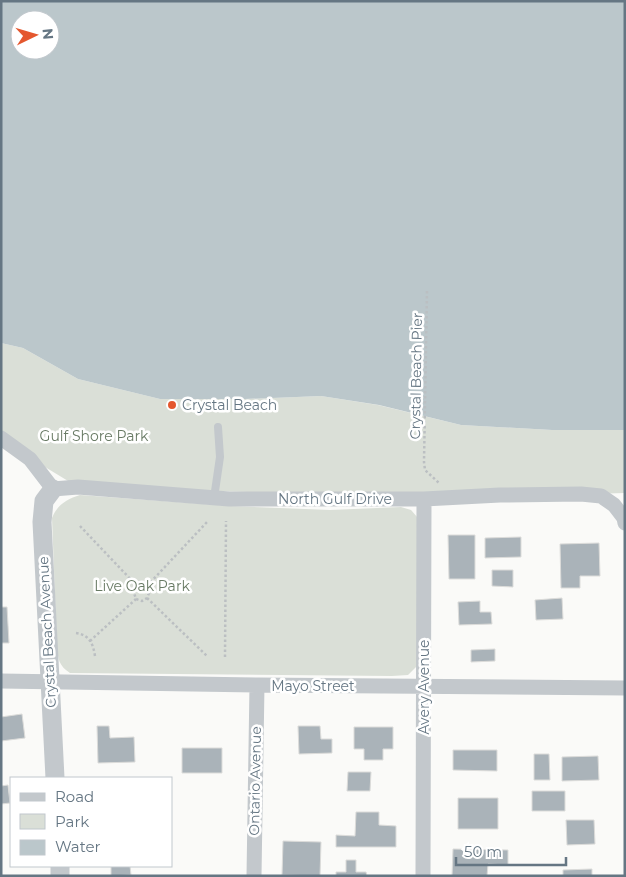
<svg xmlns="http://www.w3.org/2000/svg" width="626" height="877" font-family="Montserrat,sans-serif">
<rect width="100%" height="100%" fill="#fafaf8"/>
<!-- green -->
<path fill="#dadfd7" d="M1,343L23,348L78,379L160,399H245L321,396L378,405L461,425L552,430H625V493L445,498L78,487L45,467L1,434Z
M80,495L231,506L330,510L401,507L411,510L418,518L417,666L408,675L392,676L70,673C59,666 58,659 57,647L52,518C57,505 67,499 80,495Z"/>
<!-- water -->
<path fill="#bbc7cb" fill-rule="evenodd" d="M1,1H625V430H552L461,425L379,405L321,396L245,399H160L78,379L23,348L1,343ZM20,20H50V50H20Z"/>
<!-- building -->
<path fill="#aab3b9" stroke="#dcdcda" d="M448,535H475V579H449Z
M521,537V557L485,558V538Z
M599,543L600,576H580V588H561L560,544Z
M492,570H513V587L492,586Z
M562,598L563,619L536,620L535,600Z
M480,601V612H491L492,624L459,625L458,602Z
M1,607H7L9,643H1Z
M495,649V661L471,662V650Z
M22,714L25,738L1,741V717Z
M97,726H109L110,738L134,737L135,762L98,763Z
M298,726H320L321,739H332V753L299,754Z
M354,727H393V749H383V760H364V749H354Z
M182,748H222V773H182Z
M453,750H497V771L453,770Z
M534,754H549L550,780H534Z
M598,756L599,780L562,781V757Z
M348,772H371L370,791H347Z
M8,785L10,803L1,804V786Z
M532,791H565V811H532Z
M458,798H498V829H458Z
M356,812H379V825L396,826V847H336V835L355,836Z
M566,820H594L595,844L567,845Z
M283,841L321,842L320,876L282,875Z
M453,849L508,850V865L488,864L487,876H452Z
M346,860H356V872H366L367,876H336V872H346Z
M111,866H130L131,875L111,876Z
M592,869V876H563V870Z"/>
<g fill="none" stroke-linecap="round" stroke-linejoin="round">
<!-- path -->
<path stroke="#bbbfc2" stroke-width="2.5" stroke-dasharray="2.5 2.5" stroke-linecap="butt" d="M427,291L424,462L425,470L439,483
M80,526L137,586H147L149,593L147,598L142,601L136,599L134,593L137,586
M147,586L208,521
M147,598L208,657
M76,633C90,635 93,644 95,656
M90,641L136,599
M225,657L226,521"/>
<!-- service -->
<path stroke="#c3c8cc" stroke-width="8" d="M214,498L220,457L218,427"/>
<!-- minor -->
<path stroke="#c3c8cc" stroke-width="15" d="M1,438L30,459L53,489L78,487L229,499H424L500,495L581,494L601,496L614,505L624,518L625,523
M1,681L257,685L625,688
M254,876L257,685
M423,876L424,499"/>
<!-- tertiary -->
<path stroke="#c3c8cc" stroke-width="19" d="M53,489L44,501L42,522L55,778
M60,866V876"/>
</g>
<!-- markers -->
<circle fill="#e4572e" stroke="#fff" stroke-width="2" cx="172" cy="405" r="5"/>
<g text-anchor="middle" stroke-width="5" stroke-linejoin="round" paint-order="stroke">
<!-- street labels -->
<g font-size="14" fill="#657683" stroke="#fff">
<text transform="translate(416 376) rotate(-89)" y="5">Crystal Beach Pier</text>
<text x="335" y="504">North Gulf Drive</text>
<text transform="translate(47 632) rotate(-93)" y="5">Crystal Beach Avenue</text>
<text x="313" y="691">Mayo Street</text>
<text transform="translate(424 687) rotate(-90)" y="5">Avery Avenue</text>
<text transform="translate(255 781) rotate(-89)" y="5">Ontario Avenue</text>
</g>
<!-- poi labels -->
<g font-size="14" fill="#657683" stroke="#fff" text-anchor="start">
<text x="182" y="410">Crystal Beach</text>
</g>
<!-- park labels -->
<g font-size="14" fill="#687a64" stroke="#fff">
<text x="94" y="441">Gulf Shore Park</text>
<text x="142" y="591">Live Oak Park</text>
</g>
</g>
<!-- border -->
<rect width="626" height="877" fill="none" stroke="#657683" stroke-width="5"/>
<!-- legend -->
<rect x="10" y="777" width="162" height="90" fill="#ffffff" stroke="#c1c8cd"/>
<rect x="20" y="793" width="25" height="8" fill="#c3c8cc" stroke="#c1c8cd"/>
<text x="55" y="802" font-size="15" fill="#657683">Road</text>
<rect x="20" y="814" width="25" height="15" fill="#dadfd7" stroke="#c1c8cd"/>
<text x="55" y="827" font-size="15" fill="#657683">Park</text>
<rect x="20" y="840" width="25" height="15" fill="#bbc7cb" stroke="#c1c8cd"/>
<text x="55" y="852" font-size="15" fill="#657683">Water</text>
<!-- north arrow -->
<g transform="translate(35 35) rotate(85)"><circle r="24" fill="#ffffff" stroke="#c1c8cd"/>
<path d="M0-4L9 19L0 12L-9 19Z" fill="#e4572e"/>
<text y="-8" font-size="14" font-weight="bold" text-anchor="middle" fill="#657683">N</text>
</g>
<!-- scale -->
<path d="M456 857v8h110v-8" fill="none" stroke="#657683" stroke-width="2.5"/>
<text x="464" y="857" font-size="15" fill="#657683" stroke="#ffffff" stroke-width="4" paint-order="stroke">50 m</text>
</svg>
